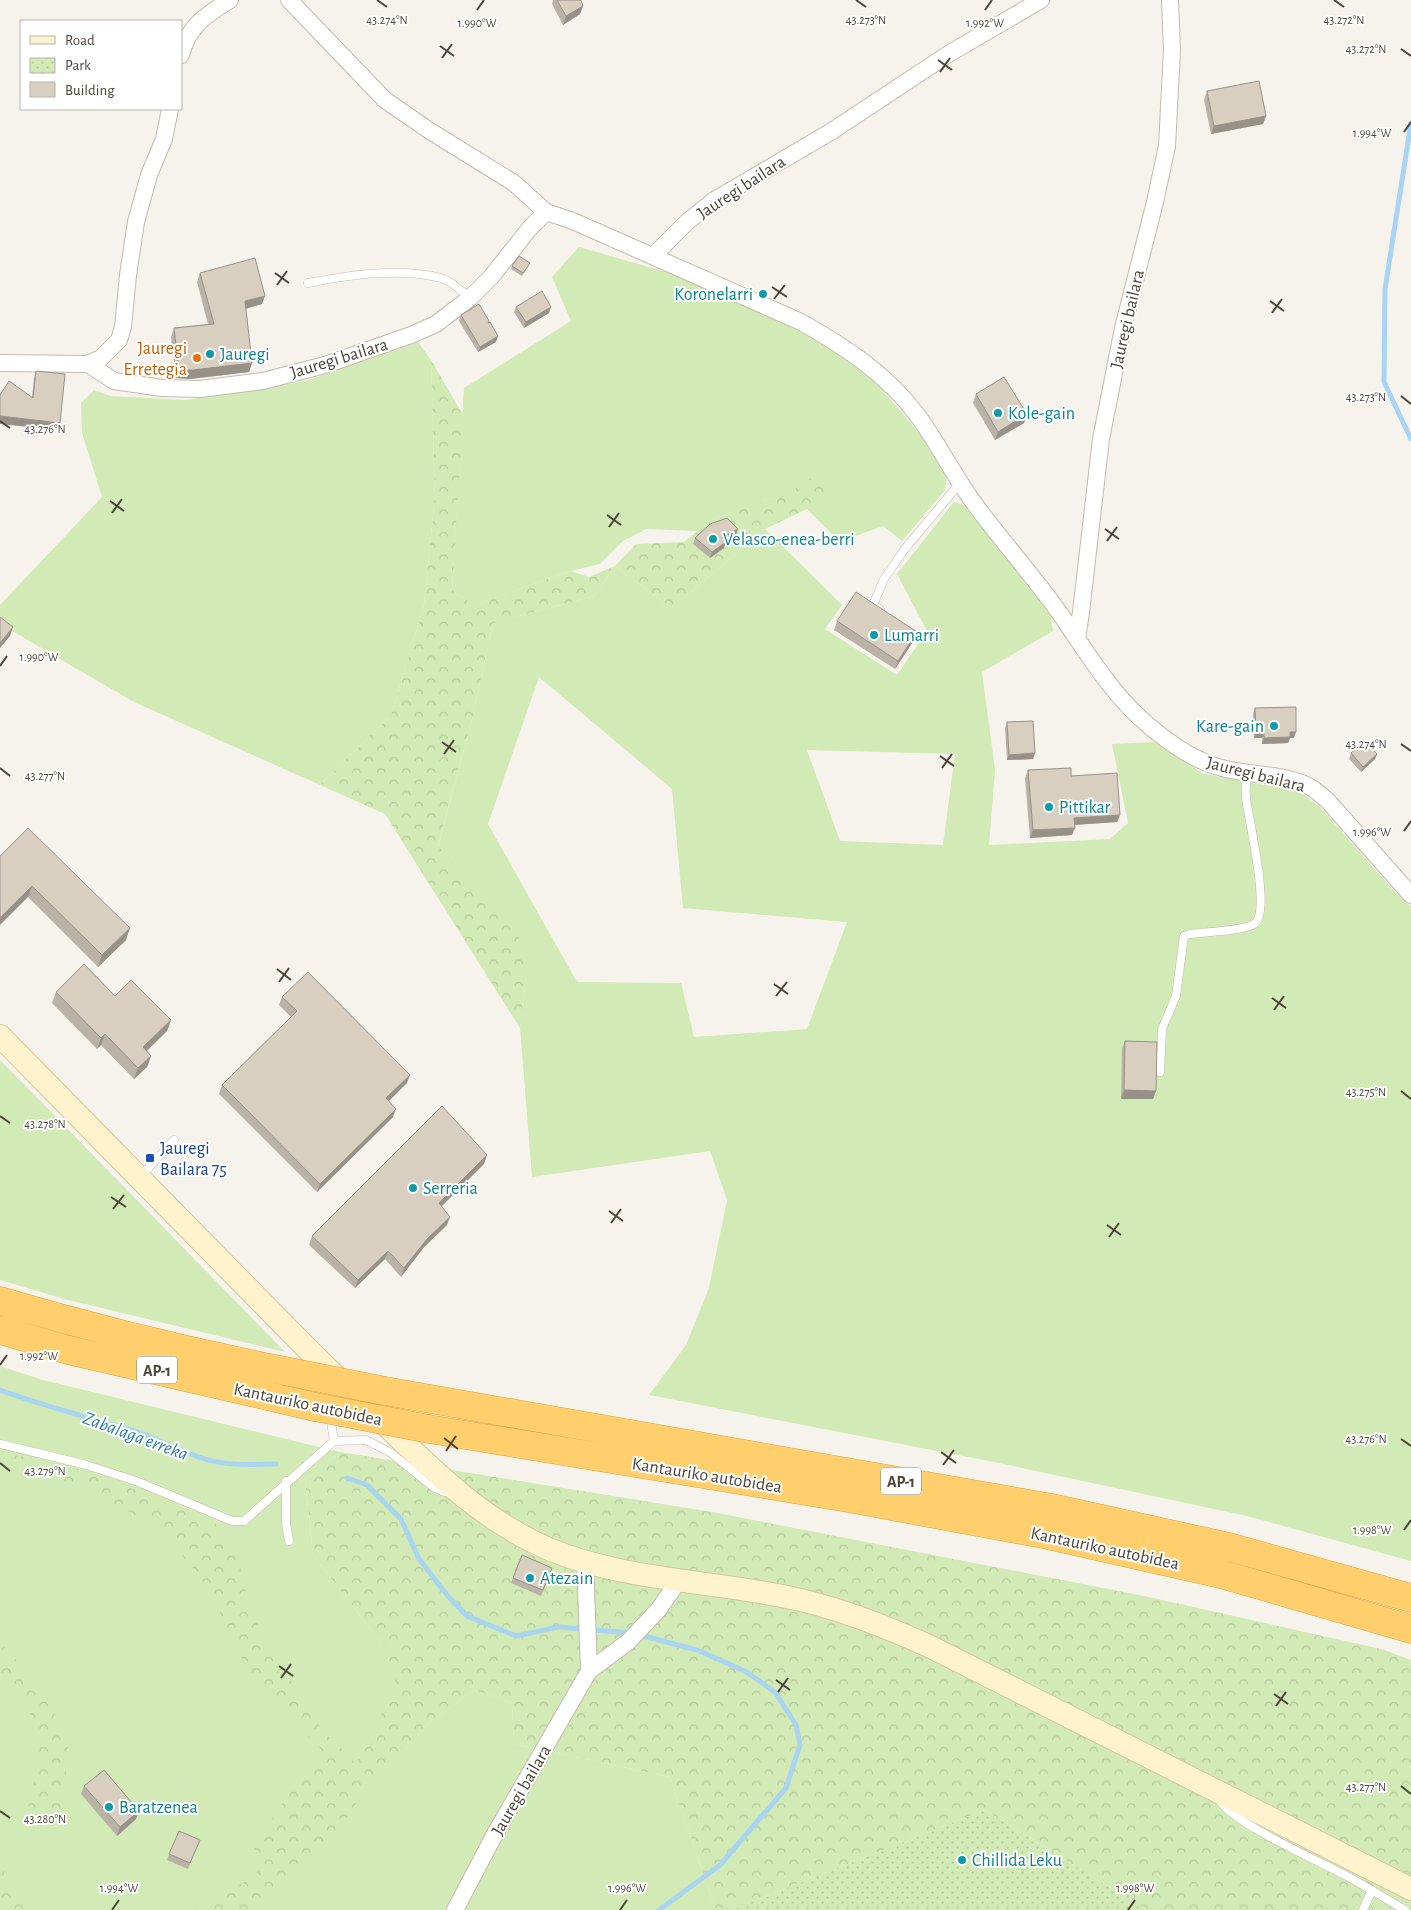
<svg xmlns="http://www.w3.org/2000/svg" width="1411" height="1910" font-family="'Alegreya Sans',sans-serif">
<defs>
<pattern id="forest-crowns" width="20" height="18" patternUnits="userSpaceOnUse" patternTransform="scale(1.25)"><rect width="20" height="18" fill="#d2eab5"/><path d="M2 6a3 3 0 1 1 6 0M12 15a3 3 0 1 1 6 0" fill="none" stroke="#b6ca9c"/></pattern>
<pattern id="park-dots" width="8" height="8" patternUnits="userSpaceOnUse" patternTransform="scale(1.25)"><rect width="8" height="8" fill="#d2eab5"/><path d="M2 2h.1M6 6h.1" fill="none" stroke="#b6ca9c" stroke-width="1.8" stroke-linecap="round"/></pattern>
</defs>
<rect width="100%" height="100%" fill="#f6f3ec"/>
<!-- grass -->
<path fill="#d2eab5" fill-rule="evenodd" d="M579,247L670,273L779,321L837,351L879,386L924,439L947,476L945,490L902,541L883,526L840,542L807,509L831,492L814,477L793,491L713,519L698,531L646,529L623,541L600,564L570,571L474,605L452,590L464,388L571,321L552,277Z
M418,342L431,360L435,496L424,605L391,715L320,785L132,701L0,624V605L102,497L82,433L81,403L94,390L111,396L186,400L306,381Z
M954,502L967,506L1050,612L1053,631L982,672L995,770L989,845L1110,839L1128,823L1112,744L1154,742L1204,774L1299,791L1320,807L1392,889L1411,907V1561L1247,1516L999,1463L649,1395L686,1345L709,1288L727,1200L710,1151L532,1177L520,1028L526,976L438,847L471,723L493,623L594,596L615,566L672,608L765,529L842,605L825,629L897,675L927,631L897,574ZM539,677L672,789L683,908L847,922L807,1029L694,1037L681,983L577,982L488,824ZM807,750L955,754L943,845L840,841Z
M0,1060L13,1073L285,1352L68,1300L0,1280Z
M0,1366L43,1380L340,1452L305,1480L313,1555L385,1648L396,1681L368,1745L339,1789L355,1804L428,1724L474,1690L512,1703L514,1744L670,1777L716,1910H0Z"/>
<!-- forest -->
<path fill="url(#forest-crowns)" d="M431,360L463,415L452,590L474,605L570,571L589,577L615,566L636,544L684,542L713,519L792,491L814,476L832,492L807,509L765,529L672,608L615,566L594,596L493,623L471,723L438,846L527,947L526,976L520,1028L385,814L320,785L391,715L424,605L435,496Z
M0,1452L82,1470L130,1488L221,1526L237,1555L246,1592L261,1633L322,1730L356,1763L368,1745L395,1681L385,1648L313,1555L305,1480L340,1452L712,1512L1144,1596L1381,1649L1411,1660V1910H1146L985,1810L731,1910H716L670,1777L514,1744L512,1703L474,1690L428,1724L359,1800L338,1830L289,1881L247,1910H195L248,1880L261,1869L253,1847L320,1748L252,1680L215,1601L198,1574L179,1552L159,1531L132,1513L92,1491L0,1462Z
M0,1641L45,1693L68,1745L65,1782L61,1807L45,1835L25,1820L40,1756L30,1711L0,1672Z
M0,1858L11,1893L26,1910H0Z"/>
<!-- park -->
<path fill="url(#park-dots)" d="M985,1810L1146,1910H731Z"/>
<g fill="none" stroke-linecap="round" stroke-linejoin="round">
<!-- stream -->
<path stroke="#a9d4f2" stroke-width="5" d="M1411,123L1385,289L1384,382L1411,439
M0,1390C42,1405 85,1417 128,1429C152,1436 173,1448 196,1456C221,1466 249,1465 276,1464
M347,1478L367,1485L401,1519L419,1559L447,1595L467,1616L516,1636L558,1627L631,1633
M640,1635L697,1650L745,1671L775,1692L796,1725L800,1745L786,1788L720,1865L659,1910"/>
<defs>
<path id="lane" d="M308,283C350,275 400,267 441,278C452,281 461,291 470,298
M880,609L873,605L884,579L904,550L960,483
M1160,1072L1162,1029L1176,996L1184,936L1190,934C1204,932 1244,931 1254,924C1272,913 1248,819 1246,797C1245,789 1246,781 1247,774
M141,1176L174,1140
M330,1415L334,1441
M0,1444L83,1464L136,1481L232,1521H244L334,1441L366,1440L391,1453L433,1487L445,1492
M286,1481V1523L289,1541
M1220,1800C1230,1822 1319,1861 1345,1875C1365,1886 1385,1898 1405,1910
M1363,1910L1372,1890"/>
<path id="street" d="M289,0L385,100L430,131L514,183L546,212L573,221L801,322C844,346 888,375 918,416C937,442 952,472 971,499C999,538 1033,575 1061,615C1085,650 1108,688 1139,717C1163,739 1194,762 1226,769C1251,775 1280,774 1304,784C1313,787 1321,795 1328,801L1411,895
M181,55C188,26 206,15 230,0
M653,256L687,222L713,201L832,131L950,53L1041,0
M0,363L88,364L114,381L162,388L200,389L263,381L325,365L411,335L436,324L470,298L492,276L529,229L546,212
M88,364L101,358L119,340L123,327L128,275L136,222L149,175L164,139L170,109
M1077,639L1081,612L1101,439L1123,328L1155,202L1167,146L1172,50L1170,0
M589,1671L628,1642L659,1609L679,1580
M455,1910L496,1832L589,1671L585,1560"/>
<path id="secondary" d="M0,1036C93,1131 186,1225 279,1320C314,1356 350,1391 386,1425C435,1473 486,1523 551,1550C622,1579 707,1581 782,1596C834,1606 882,1625 929,1646L1411,1889"/>
<path id="highway" d="M0,1301C94,1329 189,1352 285,1371
M0,1330L68,1350L315,1407
M385,1391L1052,1508L1229,1547L1411,1598
M429,1429L848,1498L1048,1535L1221,1574L1411,1629"/>
</defs>
<!-- lane casing -->
<use href="#lane" stroke="#c2bbae" stroke-width="9"/>
<!-- street casing -->
<use href="#street" stroke="#c2bbae" stroke-width="18"/>
<!-- secondary casing -->
<use href="#secondary" stroke="#d6c79b" stroke-width="24"/>
<!-- highway casing -->
<use href="#highway" stroke="#e0a43c" stroke-width="29"/>
<!-- lane -->
<use href="#lane" stroke="#fff" stroke-width="8"/>
<!-- street -->
<use href="#street" stroke="#fff" stroke-width="16"/>
<!-- secondary -->
<use href="#secondary" stroke="#fff3cd" stroke-width="22"/>
<!-- highway -->
<use href="#highway" stroke="#ffcf6e" stroke-width="28"/>
<defs>
<path id="highway-bridge" d="M285,1371L385,1391
M315,1407L429,1429"/>
</defs>
<!-- highway-bridge casing -->
<use href="#highway-bridge" stroke="#e0a43c" stroke-width="29" stroke-linecap="butt"/>
<!-- highway-bridge -->
<use href="#highway-bridge" stroke="#ffcf6e" stroke-width="28"/>
</g>
<!-- wall -->
<path fill="#bab2a6" d="M553,0H581L583,6L580,14L563,25L552,4Z
M1207,91L1266,116L1263,124L1211,134L1204,100Z
M512,266H529L522,276L511,269Z
M200,273L262,304L245,309L252,363L249,372L190,379L176,378L171,337L174,328L208,324L197,282Z
M516,307L549,313L524,328L514,312Z
M461,315L489,323L496,342L478,352L459,321Z
M36,371L57,430L32,397L34,378Z
M976,394L1027,414L1024,423L995,440L973,403Z
M736,535L725,541L724,548L710,558L693,544L695,538Z
M837,621L917,632L914,640L895,669L834,630Z
M1255,708L1294,738H1290L1288,743L1262,744V738H1254L1253,714Z
M1007,722L1035,753L1033,759L1007,760L1005,728Z
M1351,753L1377,754L1375,759L1361,772L1349,759Z
M1028,770L1071,776L1120,815L1117,822L1075,825L1072,835L1030,838L1025,778Z
M0,856L126,940L98,967L28,897Z
M56,992L115,996L171,1020L167,1031L147,1051L151,1056L147,1067L134,1079L101,1045L97,1049L52,1003Z
M282,997L407,1083L388,1101L393,1117L317,1192L219,1094L222,1085L291,1017L279,1005Z
M1125,1041L1156,1091L1153,1099H1121L1122,1049Z
M484,1164L441,1206L447,1225L424,1247L401,1277L385,1259L355,1288L309,1245L312,1236Z
M522,1555L552,1568L541,1596L511,1583Z
M84,1786L136,1819L117,1836L81,1794Z
M179,1831L200,1840L188,1869L167,1860Z"/>
<!-- shaded-wall -->
<path fill="#979187" d="M583,6L580,14L563,25L566,16Z
M1266,116L1263,124L1211,134L1214,126Z
M265,296L262,304L241,310L245,301Z
M551,307L549,313L524,328L526,322Z
M498,336L496,342L478,352L480,347Z
M252,363L249,372L190,379L176,378L179,370Z
M1027,414L1024,423L995,440L998,432Z
M0,416L60,423L57,430L0,424Z
M738,529L736,535L720,543L722,537Z
M726,542L724,548L710,558L712,552Z
M13,627L10,636L0,648V643Z
M917,632L914,640L895,669L898,661Z
M1290,732H1296L1294,738H1290L1288,743L1262,744L1264,738Z
M1256,733H1264L1262,738H1254Z
M1035,753L1033,759L1007,760L1009,755Z
M1377,754L1375,759L1361,772L1363,767Z
M1120,815L1117,822L1072,825L1074,818Z
M1075,828L1072,835L1030,838L1033,830Z
M32,886L28,897L0,925V918Z
M130,928L126,940L98,967L102,955Z
M171,1020L167,1031L139,1058L143,1047Z
M105,1034L101,1045L97,1049L101,1038Z
M151,1056L147,1067L134,1079L138,1068Z
M410,1075L407,1083L383,1107L386,1098Z
M1124,1090L1156,1091L1153,1099H1121Z
M396,1109L393,1117L317,1192L320,1184Z
M487,1155L484,1164L436,1212L439,1203Z
M450,1217L447,1225L424,1247L401,1277L404,1268L427,1239Z
M388,1251L385,1259L355,1288L358,1280Z
M139,1811L136,1819L117,1836L120,1827Z"/>
<!-- building -->
<path fill="#d8cfc1" stroke="#979187" d="M557,0H581L583,6L566,16Z
M1259,81L1266,116L1214,126L1207,91Z
M519,256L530,263L523,273L512,266Z
M255,258L265,296L245,301L252,363L193,370H179L174,328L214,324L200,273Z
M542,291L551,307L526,322L516,307Z
M479,304L489,321L488,323L490,322L498,336L480,347L461,315Z
M36,371L65,374L60,423L0,416V395L9,381L33,398Z
M1004,377L1027,414L998,432L976,394Z
M727,518L738,529L722,537L726,542L712,552L695,538L710,524Z
M856,592L917,632L898,661L837,621Z
M0,617L13,627L0,643Z
M1296,707V732H1290V737L1264,738V733H1256L1255,708Z
M1033,721L1035,753L1009,755L1007,722Z
M1365,740L1377,754L1363,767L1351,753Z
M1071,768V776L1117,773L1120,815L1074,818L1075,828L1033,830L1028,770Z
M28,828L130,928L102,955L32,886L0,918V856Z
M84,964L115,996L131,980L171,1020L143,1047L151,1056L138,1068L105,1034L101,1038L56,992Z
M308,972L410,1075L386,1098L396,1109L320,1184L222,1085L297,1011L282,997Z
M1125,1041L1157,1042L1156,1091L1124,1090Z
M442,1106L487,1155L439,1203L450,1217L427,1239L404,1268L388,1251L358,1280L312,1236Z
M522,1555L552,1568L543,1590L513,1578Z
M104,1770L139,1811L120,1827L84,1786Z
M179,1831L200,1840L190,1863L169,1854Z"/>
<!-- ticks -->
<path fill="none" stroke="#4b4439" stroke-width="2" d="M377,0L387,7M856,0L866,7M1334,0L1344,7M477,10L484,0M985,10L992,0M440,46L454,56M1401,49L1411,56M442,58L452,44M938,60L952,70M940,72L950,58M1404,132L1411,122M275,273L289,283M277,285L287,271M772,287L787,297M774,299L785,285M1270,301L1284,311M1272,313L1282,299M1401,396L1411,404M0,421L10,428M110,501L124,511M112,513L122,499M607,515L621,525M609,527L619,513M1105,529L1119,539M1107,541L1117,527M0,666L7,656M442,742L456,752M1401,744L1411,751M444,754L454,740M940,756L954,766M0,768L10,776M942,768L952,754M1404,831L1411,821M277,969L291,980M279,982L289,968M774,984L788,994M776,996L787,982M1272,998L1286,1008M1274,1010L1284,996M1401,1091L1411,1099M0,1116L10,1123M111,1197L126,1207M113,1209L124,1195M609,1211L623,1221M611,1223L621,1209M1107,1225L1121,1235M1109,1237L1119,1223M0,1365L7,1355M444,1438L458,1449M1401,1439L1411,1446M446,1451L456,1436M941,1452L956,1463M0,1463L10,1471M943,1465L954,1450M1404,1530L1411,1520M279,1666L293,1676M281,1678L291,1664M776,1680L790,1690M778,1692L788,1678M1274,1694L1288,1704M1276,1706L1286,1692M1401,1786L1411,1794M0,1811L10,1818M112,1910L119,1900M620,1910L627,1900M1128,1910L1135,1900"/>
<!-- markers -->
<g fill="#0f9aa8" stroke="#fff" stroke-width="2">
<circle cx="763" cy="294" r="5"/>
<circle cx="210" cy="354" r="5"/>
<circle cx="998" cy="413" r="5"/>
<circle cx="713" cy="539" r="5"/>
<circle cx="874" cy="635" r="5"/>
<circle cx="1274" cy="726" r="5"/>
<circle cx="1049" cy="807" r="5"/>
<circle cx="413" cy="1188" r="5"/>
<circle cx="530" cy="1578" r="5"/>
<circle cx="109" cy="1807" r="5"/>
<circle cx="962" cy="1860" r="5"/>
</g>
<circle fill="#e8710a" stroke="#fff" stroke-width="2" cx="197" cy="358" r="5"/>
<rect fill="#1a4fb4" stroke="#fff" stroke-width="2" x="145" y="1153" width="10" height="10" rx="2.5"/>
<g text-anchor="middle" stroke-width="4" stroke-linejoin="round" paint-order="stroke">
<!-- shield labels -->
<g fill="#fff" stroke="#817c74" stroke-width="1">
<rect x="137" y="1356.5" width="40" height="27" rx="4"/>
<rect x="881" y="1467.5" width="40" height="27" rx="4"/>
</g>
<g font-size="16" font-weight="bold" fill="#4b4439">
<text x="157" y="1376">AP-1</text>
<text x="901" y="1487">AP-1</text>
</g>
<!-- street labels -->
<g font-size="18" fill="#4b4439" stroke="#fff">
<text transform="translate(741 187) rotate(-33)" y="6">Jauregi bailara</text>
<text transform="translate(1127 319) rotate(-77)" y="6">Jauregi bailara</text>
<text transform="translate(339 358) rotate(-17)" y="6">Jauregi bailara</text>
<text transform="translate(1256 774) rotate(14)" y="6">Jauregi bailara</text>
<text transform="translate(308 1404) rotate(12)" y="6">Kantauriko autobidea</text>
<text transform="translate(707 1475) rotate(9)" y="6">Kantauriko autobidea</text>
<text transform="translate(1105 1548) rotate(12)" y="6">Kantauriko autobidea</text>
<text transform="translate(521 1790) rotate(-60)" y="6">Jauregi bailara</text>
</g>
<!-- culture labels -->
<g font-size="18" fill="#0d838f" stroke="#fff" text-anchor="start">
<text x="753" y="300" text-anchor="end">Koronelarri</text>
<text x="220" y="360">Jauregi</text>
<text x="1008" y="419">Kole-gain</text>
<text x="723" y="545">Velasco-enea-berri</text>
<text x="884" y="641">Lumarri</text>
<text x="1264" y="732" text-anchor="end">Kare-gain</text>
<text x="1059" y="813">Pittikar</text>
<text x="423" y="1194">Serreria</text>
<text x="540" y="1584">Atezain</text>
<text x="119" y="1813">Baratzenea</text>
<text x="972" y="1866">Chillida Leku</text>
</g>
<!-- food labels -->
<g font-size="18" fill="#c56008" stroke="#fff" text-anchor="end">
<text x="187" y="354">Jauregi<tspan x="187" dy="21">Erretegia</tspan></text>
</g>
<!-- transit labels -->
<g font-size="18" fill="#164399" stroke="#fff" text-anchor="start">
<text x="160" y="1154">Jauregi<tspan x="160" dy="21">Bailara 75</tspan></text>
</g>
<!-- water labels -->
<g font-size="19" font-style="italic" fill="#2e7ab2" stroke="#fff">
<text transform="translate(136 1435) rotate(20)" y="7">Zabalaga erreka</text>
</g>
</g>
<g font-size="12" text-anchor="middle" fill="#4b4439" stroke="#fff" stroke-width="4" stroke-linejoin="round" paint-order="stroke">
<text x="1344" y="24">43.272°N</text>
<text x="387" y="24">43.274°N</text>
<text x="866" y="24">43.273°N</text>
<text x="477" y="27">1.990°W</text>
<text x="985" y="27">1.992°W</text>
<text x="1366" y="53">43.272°N</text>
<text x="1372" y="137">1.994°W</text>
<text x="1366" y="401">43.273°N</text>
<text x="45" y="433">43.276°N</text>
<text x="39" y="661">1.990°W</text>
<text x="1366" y="748">43.274°N</text>
<text x="45" y="780">43.277°N</text>
<text x="1372" y="836">1.996°W</text>
<text x="1366" y="1096">43.275°N</text>
<text x="45" y="1128">43.278°N</text>
<text x="39" y="1360">1.992°W</text>
<text x="1366" y="1443">43.276°N</text>
<text x="45" y="1475">43.279°N</text>
<text x="1372" y="1534">1.998°W</text>
<text x="1366" y="1791">43.277°N</text>
<text x="45" y="1823">43.280°N</text>
<text x="119" y="1892">1.994°W</text>
<text x="627" y="1892">1.996°W</text>
<text x="1135" y="1892">1.998°W</text>
</g>
<!-- legend -->
<rect x="20" y="20" width="162" height="90" fill="#ffffff" stroke="#b7b4b0"/>
<rect x="30" y="36" width="25" height="8" fill="#fff3cd" stroke="#b7b4b0"/>
<text x="65" y="45" font-size="15" fill="#4b4439">Road</text>
<rect x="30" y="58" width="25" height="15" fill="url(#park-dots)" stroke="#b7b4b0"/>
<text x="65" y="70" font-size="15" fill="#4b4439">Park</text>
<rect x="30" y="82" width="25" height="15" fill="#d8cfc1" stroke="#b7b4b0"/>
<text x="65" y="95" font-size="15" fill="#4b4439">Building</text>
</svg>
